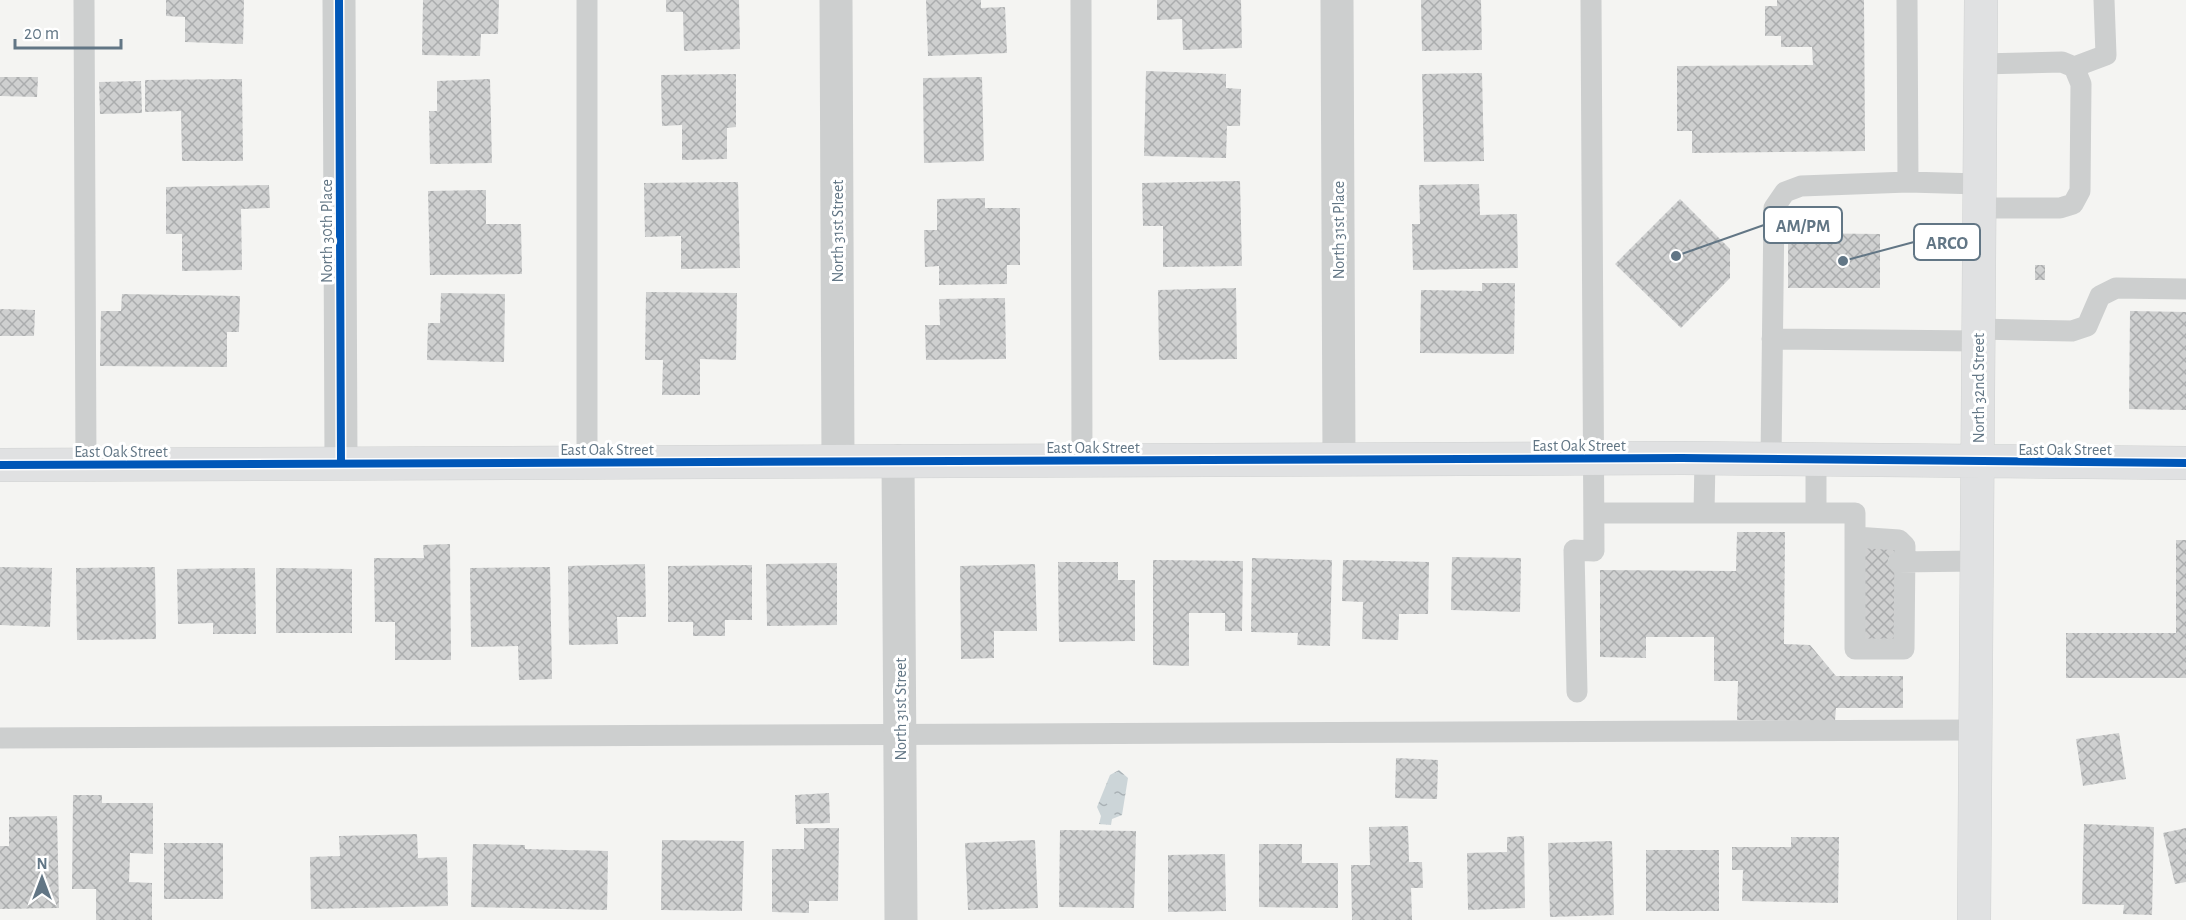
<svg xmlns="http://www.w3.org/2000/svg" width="2186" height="920" font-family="'Alegreya Sans',sans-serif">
<defs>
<pattern id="water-ripples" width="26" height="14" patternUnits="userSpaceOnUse" patternTransform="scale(1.5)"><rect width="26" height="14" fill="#ccd5d8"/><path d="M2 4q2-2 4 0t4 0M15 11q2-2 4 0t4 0" fill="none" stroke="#a9b1b5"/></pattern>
<pattern id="building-cross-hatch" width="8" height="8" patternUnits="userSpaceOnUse" patternTransform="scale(1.5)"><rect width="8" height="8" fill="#cfd0d0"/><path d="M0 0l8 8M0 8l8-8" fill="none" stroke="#abadae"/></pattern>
</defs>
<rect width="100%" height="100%" fill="#f4f4f2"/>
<!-- water -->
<path fill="url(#water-ripples)" d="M1119,770L1128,778L1122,815L1112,819L1111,825L1099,824L1101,816L1097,807L1110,775Z"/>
<!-- building -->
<path fill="url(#building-cross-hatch)" d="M166,0H244L243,44L185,42V17L166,16Z
M423,0H499L498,34H481L480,56L422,55Z
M666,0H739L740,49L684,51L683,12H666Z
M926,0H981V8L1005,7L1007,53L928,56Z
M1157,0H1241L1242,48L1183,50L1182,19L1157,20Z
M1421,0H1481L1482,50L1422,51Z
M1777,0H1864L1865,151L1692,153V131H1677V66L1813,65L1812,47H1781V36H1765V6H1777Z
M1146,71L1226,74V88L1241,89L1240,126H1227L1226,158L1144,156Z
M1482,73L1484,161L1424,162L1422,74Z
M736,74V127L727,128V159L682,160V125L662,126L661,75Z
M0,77H38L37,97L0,96Z
M982,77L984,161L924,163L923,78Z
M242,79L243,161H182L181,111L145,112V80Z
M490,79L492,163L430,164L429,111H437V81Z
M141,81L142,113L100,114L99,82Z
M1240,181L1242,266L1163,267V226H1143L1142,183Z
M738,182L740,268L681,269V236L645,237L644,183Z
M1479,184L1480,215L1517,214L1518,268L1413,270L1412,224H1420L1419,185Z
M269,185L270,208L241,209L242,270L182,271V234H166V187Z
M486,190V224H521L522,274L430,275L428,191Z
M985,198V208H1020V265H1007V284L939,285V266L925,267L924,230H937V199Z
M1680,199L1730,249V278L1681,328L1615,264Z
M1788,233L1880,234V288H1788Z
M2035,265H2045V280H2035Z
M1482,283H1515L1514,354L1420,353L1421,290L1482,291Z
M1236,288L1237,359L1159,360L1158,290Z
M646,292L737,293L736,360L700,359V395H662L663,360H645Z
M441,293L505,294L504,362L427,360L428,323H440Z
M122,294L240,296L239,332H227V367L100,366L101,311H121Z
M1005,298L1006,359L926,360L925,325H940L939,299Z
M0,309L35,310L34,336H0Z
M2130,311L2186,312V410L2129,409Z
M1737,532H1785L1784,644L1810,645L1836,676H1903V708H1836L1835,721L1737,720L1738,681H1714V637H1646V658L1600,657V570L1736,571Z
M2176,540H2186V678H2066V633H2176Z
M450,544L451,660H395V622H375L374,558H424L423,545Z
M1864,544H1898L1899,641L1865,642Z
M1452,557L1521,558L1520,612L1451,610Z
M1252,558L1332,560L1330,646L1297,645L1298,633L1251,632Z
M1153,560L1243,561L1242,631H1225V613H1189V666L1153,665Z
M1343,560L1429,562L1428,614H1399L1398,640L1362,639L1363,602L1342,601Z
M1058,562H1118V580H1135V641L1059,642Z
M837,563V625L767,626L766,564Z
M645,564L646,617H617L618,644L569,645L568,566Z
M1035,564L1037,631H994V658L961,659L960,566Z
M752,565V620H725V636H693V622H668V566Z
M0,567L52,568L50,627L0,625Z
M155,567L156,639L77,640L76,568Z
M550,567L552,679L519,680L518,646L471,647L470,568Z
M255,568L256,634H213V623L178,624L177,569Z
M276,568L352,569V633H276Z
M2119,733L2126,779L2083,786L2076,739Z
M1396,758L1438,760L1437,799L1395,798Z
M829,793L830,823L796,824L795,795Z
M73,795H102V803H153V854L130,853L129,882L152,883V920H96V889H72Z
M57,816L59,908L0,909V846H9V817Z
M2084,824L2154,827L2152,915L2123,914L2124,905L2082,904Z
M1408,826L1409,862H1422L1423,888H1411L1412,920H1352L1351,865H1370L1369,827Z
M804,828H839L838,901H809V913L772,912V849H804Z
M2186,828V882L2175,884L2163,833Z
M1060,830L1136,831L1134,908L1059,907Z
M417,834L418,858L447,857L448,906L311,909L310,857L340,856L339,836Z
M1524,836L1525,908L1468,910L1467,853L1507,852V837Z
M1791,837H1839L1838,903L1742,901L1743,870H1732V847H1791Z
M662,840L744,841L742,911L661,910Z
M1035,840L1038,908L968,910L965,843Z
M1612,841L1614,915L1550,917L1548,843Z
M164,843H223V899H164Z
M473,844L525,845V849L608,851L607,910L471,907Z
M1259,844H1302V863H1338V908L1259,907Z
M1646,850H1719V911H1646Z
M1225,854L1226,911L1168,912V855Z"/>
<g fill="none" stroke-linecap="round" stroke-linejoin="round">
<defs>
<path id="secondary" d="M0,465L1682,458L2186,463
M1974,920L1981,0"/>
</defs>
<!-- secondary casing -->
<use href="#secondary" stroke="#d0d2d2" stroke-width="34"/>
<!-- lane -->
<path stroke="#cdcfcf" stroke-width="21" d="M84,0L86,465
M587,0V462
M1081,0L1082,461
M1907,0L1908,182
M1980,64L2062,62L2074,67L2081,84L2080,191L2073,204L2060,208H1980
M2074,67L2106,55L2104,0
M1978,329L2072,331L2087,326L2100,296L2116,288L2186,289
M1772,339L1978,341
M1771,459L1774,208L1785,192L1801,186L1908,182L1979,184
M1816,460V513
M1595,513H1855V649H1904L1905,546L1899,540L1855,537
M1704,513L1705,459
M1898,562L1976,561
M1577,692L1574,550L1594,551L1591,0
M0,738L1976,730"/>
<!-- street -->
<path stroke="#cdcfcf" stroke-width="33" d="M339,0L341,463
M836,0L838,461
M1337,0L1339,459
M898,461L901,920"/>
<!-- secondary -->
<use href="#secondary" stroke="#e0e1e2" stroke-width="33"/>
<defs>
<path id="cycleway" d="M339,0L341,463
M0,465L1682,458L2186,463"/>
</defs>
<!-- cycleway casing -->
<use href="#cycleway" stroke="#fff" stroke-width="11"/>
<!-- cycleway -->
<use href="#cycleway" stroke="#0057b8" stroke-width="8"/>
</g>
<g text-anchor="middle" stroke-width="6" stroke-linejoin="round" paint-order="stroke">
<!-- street labels -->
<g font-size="16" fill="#627685" stroke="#fff">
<text transform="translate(1338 230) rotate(-90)" y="6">North 31st Place</text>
<text transform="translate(326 231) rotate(-90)" y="6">North 30th Place</text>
<text transform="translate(837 231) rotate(-90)" y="6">North 31st Street</text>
<text transform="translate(1978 388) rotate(-90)" y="6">North 32nd Street</text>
<text x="1579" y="451">East Oak Street</text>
<text x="1093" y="453">East Oak Street</text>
<text x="607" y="455">East Oak Street</text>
<text x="2065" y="455">East Oak Street</text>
<text x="121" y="457">East Oak Street</text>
<text transform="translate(900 709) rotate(-90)" y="6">North 31st Street</text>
</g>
</g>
<!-- callouts -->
<path fill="none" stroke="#627685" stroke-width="2" d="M1676 256L1764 225M1843 261L1914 242"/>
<g fill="#627685" stroke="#fff" stroke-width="2">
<circle cx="1676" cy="256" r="6"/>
<circle cx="1843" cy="261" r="6"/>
</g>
<g fill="#fff" stroke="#627685" stroke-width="2">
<rect x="1764" y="207" width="78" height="36" rx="6"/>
<rect x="1914" y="224" width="66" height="36" rx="6"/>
</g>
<g font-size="18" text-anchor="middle" font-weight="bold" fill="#627685">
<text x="1803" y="232">AM/PM</text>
<text x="1947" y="249">ARCO</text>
</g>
<!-- north arrow -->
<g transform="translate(42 878)" stroke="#ffffff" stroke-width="4.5" paint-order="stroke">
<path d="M0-4.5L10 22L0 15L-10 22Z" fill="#627685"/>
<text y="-9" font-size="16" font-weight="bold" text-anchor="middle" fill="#627685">N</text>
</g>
<!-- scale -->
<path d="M15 39v9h106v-9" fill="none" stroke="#627685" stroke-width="3"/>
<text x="24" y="39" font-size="18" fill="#627685" stroke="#ffffff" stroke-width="4.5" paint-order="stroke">20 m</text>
</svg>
